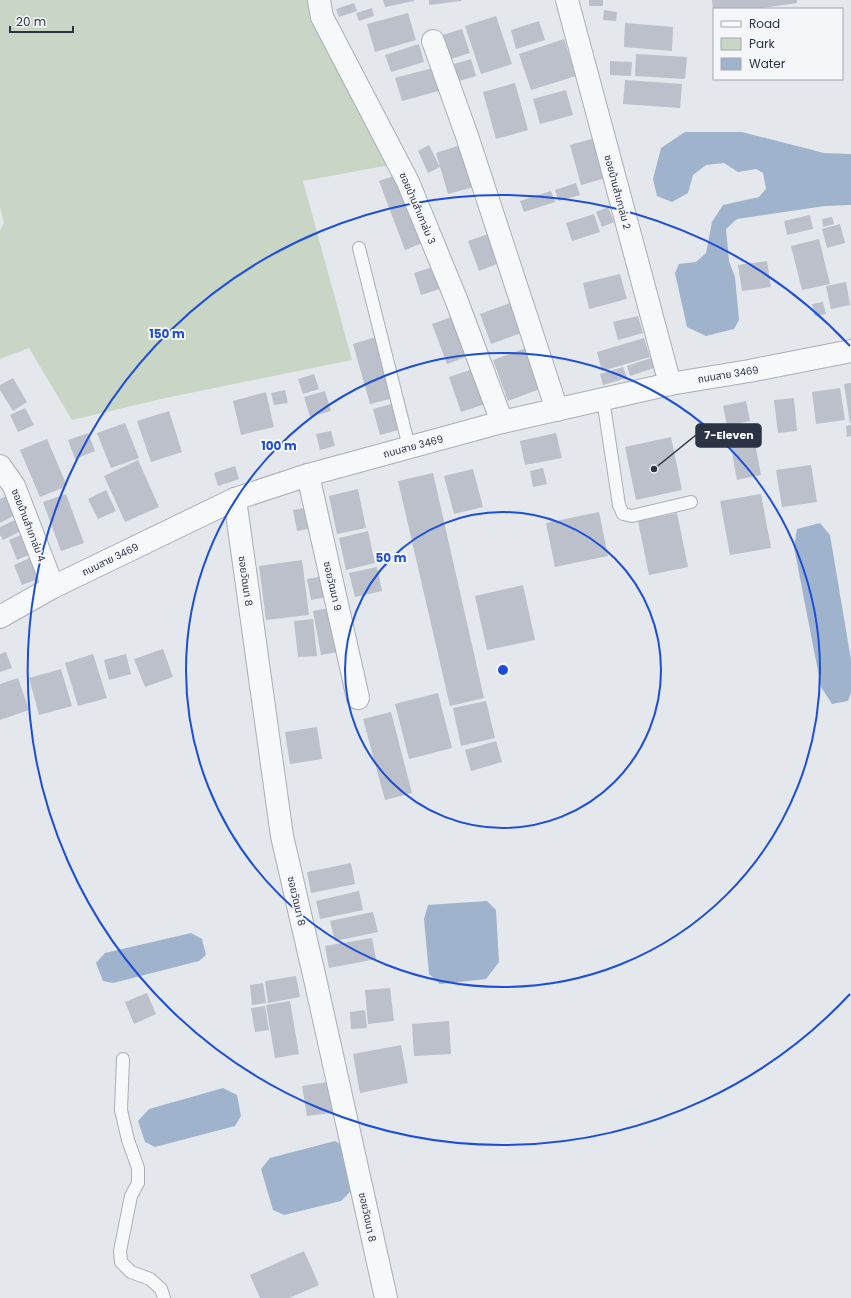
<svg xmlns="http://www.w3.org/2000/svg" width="851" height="1298" font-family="Poppins,'Noto Sans Thai',sans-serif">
<rect width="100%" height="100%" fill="#e4e7ec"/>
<!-- green -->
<path fill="#c9d6c5" d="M0,0H311L390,165L303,181L352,360L170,397L72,420L29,348L0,359V230L4,223L0,207Z"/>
<!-- water -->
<path fill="#9fb4cc" d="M685,132H742L824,153L851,154V205L825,206L737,219L726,229L729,261L735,277L739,320L734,329L706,336L687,327L675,273L679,264L696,262L706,253L712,222L723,205L759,197L766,189L763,173L756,169L738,172L724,163L706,165L693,175L688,193L672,202L657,196L653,179L661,148Z
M820,523L830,535L851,660V692L848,701L832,704L821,687L794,547L797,529Z
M487,901L496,910L499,962L486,979L440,984L429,974L424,919L428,905Z
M191,933L202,939L206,955L199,961L113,983L103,981L96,963L105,953Z
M223,1088L237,1095L241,1116L235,1126L155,1147L145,1142L138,1121L149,1109Z
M335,1141L342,1145L352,1190L341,1201L284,1215L273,1210L261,1169L270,1158Z"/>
<!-- building -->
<path fill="#bbc0ca" d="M383,0H414V1L385,7Z
M429,0H461V1L429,5Z
M589,0H603V6H589Z
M712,0H797V3L756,9H713Z
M354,3L357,11L339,17L336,9Z
M372,8L374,16L359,21L356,13Z
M604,10L617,12L616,21L603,20Z
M408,13L416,40L375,52L367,24Z
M496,16L512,64L481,74L465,26Z
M539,21L545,40L516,49L511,30Z
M625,23L673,27L672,51L624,47Z
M462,29L470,53L451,59L443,35Z
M564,39L576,76L531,90L519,54Z
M419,44L424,62L391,72L385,55Z
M636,54L687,57L685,79L635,76Z
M471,59L476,76L459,81L454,64Z
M610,61L632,62L631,76L610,75Z
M436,67L442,90L402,101L395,78Z
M625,80L682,84L680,108L623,104Z
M515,83L528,130L496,139L483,92Z
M566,90L573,115L540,124L533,99Z
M595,138L606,178L581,185L570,145Z
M464,144L477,186L448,194L436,153Z
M429,145L440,167L428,173L418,151Z
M399,174L425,242L405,250L379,181Z
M576,183L580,195L559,201L555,190Z
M551,191L555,202L524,212L520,201Z
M608,207L614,222L602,227L596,212Z
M594,214L600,232L572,241L566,223Z
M810,215L813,229L787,235L784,221Z
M832,217L834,224L823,227L822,219Z
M840,224L845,243L827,248L822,229Z
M491,233L502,262L479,271L468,241Z
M819,239L830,284L802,290L791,246Z
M767,261L771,287L742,291L738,265Z
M436,266L443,288L421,295L414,273Z
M620,274L627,299L589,309L583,283Z
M846,282L850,305L831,309L826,286Z
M513,302L524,332L491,344L480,314Z
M823,302L826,314L815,316L812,304Z
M457,315L471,355L447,364L432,324Z
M638,316L643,333L618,340L613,322Z
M376,337L394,398L370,404L353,344Z
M644,338L650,357L602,371L597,352Z
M529,347L545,387L508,401L493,360Z
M651,358L654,368L630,376L627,366Z
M623,367L627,378L603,385L600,374Z
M476,368L488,403L461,412L449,377Z
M314,374L319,389L303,394L298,379Z
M13,378L27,402L13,411L0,390V385Z
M851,383V423H850L844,384Z
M840,388L845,420L816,424L812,392Z
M285,390L288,403L274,405L271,393Z
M325,391L331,411L310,417L304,397Z
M266,392L274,427L241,435L233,401Z
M794,398L797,431L778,433L774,400Z
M746,401L750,421L727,426L723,406Z
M395,403L402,429L380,435L373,409Z
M25,408L34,425L18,432L10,415Z
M169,411L182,452L151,462L137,421Z
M125,423L139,458L111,468L97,433Z
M851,425V436L847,437L846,426Z
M331,431L335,446L320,450L316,434Z
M88,433L95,451L75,459L68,440Z
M556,433L562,458L525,465L520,441Z
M671,437L682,490L636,500L625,447Z
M754,438L761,475L737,480L730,442Z
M47,439L67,486L40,497L20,450Z
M138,460L159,507L125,522L104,476Z
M811,465L817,502L782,507L776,470Z
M235,466L239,479L218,486L214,473Z
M543,468L547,484L533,487L530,471Z
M473,469L483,507L454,514L444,476Z
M433,473L484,698L450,706L398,481Z
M358,489L366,528L337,534L329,496Z
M106,490L116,511L98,519L88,499Z
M10,494L19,513L0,523V499Z
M66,494L84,543L61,551L43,502Z
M761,494L771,548L730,555L720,501Z
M315,506L319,527L297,531L293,510Z
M599,512L608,556L555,567L546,523Z
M677,513L688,567L649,575L638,521Z
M19,518L25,529L3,540L0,535V527Z
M30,531L38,551L17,560L9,540Z
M368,531L375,563L346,570L339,538Z
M39,554L48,575L22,585L14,565Z
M302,560L309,615L266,620L259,566Z
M377,567L382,591L355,597L349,573Z
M329,575L333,596L311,600L307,579Z
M523,585L535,640L487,650L475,596Z
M336,607L345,651L321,655L313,611Z
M313,619L317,656L298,657L294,621Z
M163,649L173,677L145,687L134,659Z
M6,652L12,668L0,672V654Z
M93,654L107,698L78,706L65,663Z
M126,654L131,674L109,680L104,660Z
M61,669L72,706L39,715L29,678Z
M18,678L29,710L0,720V684Z
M438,693L452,748L409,759L395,704Z
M486,701L495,738L461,746L453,708Z
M391,712L412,793L385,800L363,719Z
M317,727L322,759L290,764L285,732Z
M496,741L502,762L471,771L465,750Z
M351,863L355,884L311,893L307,872Z
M359,891L363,910L320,919L316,901Z
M373,912L378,932L335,941L330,921Z
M372,938L376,959L329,968L325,946Z
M296,976L300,997L268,1003L265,981Z
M263,983L266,1003L252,1005L250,985Z
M390,988L394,1021L368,1024L365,990Z
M147,993L156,1014L134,1024L125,1002Z
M290,1001L299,1054L275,1058L266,1005Z
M265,1006L269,1030L255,1032L251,1008Z
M365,1010L367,1028L351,1029L350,1012Z
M449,1021L451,1054L414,1056L412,1024Z
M401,1045L408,1083L360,1093L353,1054Z
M334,1081L339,1112L307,1116L302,1086Z
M304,1251L319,1285L289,1298H260L250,1275Z"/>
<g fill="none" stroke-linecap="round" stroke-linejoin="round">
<defs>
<path id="service" d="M359,248L409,447
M603,399L619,505L623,514L632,516L691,502
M123,1059L121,1110L128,1140L138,1168V1183L131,1196L120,1251L121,1262L131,1272L150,1279L161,1289L164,1298"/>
<path id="minor" d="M319,0L322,17L408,182L456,299L502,422
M567,0L670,384
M433,41L466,133L557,410
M0,466L14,486L53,587
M308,475L358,698
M235,499L282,836L315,979L386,1298"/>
<path id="tertiary" d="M0,617L53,587L235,499L308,475L502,422L670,384L749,371L851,351"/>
</defs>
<!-- service casing -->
<use href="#service" stroke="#a9aeb7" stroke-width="14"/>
<!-- minor casing -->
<use href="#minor" stroke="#a9aeb7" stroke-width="24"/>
<!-- tertiary casing -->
<use href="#tertiary" stroke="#a9aeb7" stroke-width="24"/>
<!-- service -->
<use href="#service" stroke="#f7f8fa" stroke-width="12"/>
<!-- minor -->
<use href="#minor" stroke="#f7f8fa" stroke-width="22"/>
<!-- tertiary -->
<use href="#tertiary" stroke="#f7f8fa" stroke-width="22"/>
</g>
<!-- distance rings -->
<g fill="none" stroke="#1d4ed8" stroke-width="2">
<circle cx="503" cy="670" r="158"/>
<circle cx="503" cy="670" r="317"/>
<path d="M850 994A475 475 0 1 1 850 346"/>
</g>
<g text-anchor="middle" stroke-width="4" stroke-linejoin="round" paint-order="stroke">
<!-- street labels -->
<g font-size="10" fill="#2b3445" stroke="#f4f6f9">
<text transform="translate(618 192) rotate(75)" y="4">ซอยบ้านสำเภาล่ม 2</text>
<text transform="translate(418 208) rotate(67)" y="4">ซอยบ้านสำเภาล่ม 3</text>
<text transform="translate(728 374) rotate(-9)" y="4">ถนนสาย 3469</text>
<text transform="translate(413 446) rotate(-15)" y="4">ถนนสาย 3469</text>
<text transform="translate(29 525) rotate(69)" y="4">ซอยบ้านสำเภาล่ม 4</text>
<text transform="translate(110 559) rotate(-26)" y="4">ถนนสาย 3469</text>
<text transform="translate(246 581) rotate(82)" y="4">ซอยวัฒนา 8</text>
<text transform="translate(333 586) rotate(77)" y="4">ซอยวัฒนา 9</text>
<text transform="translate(297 901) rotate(77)" y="4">ซอยวัฒนา 8</text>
<text transform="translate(368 1217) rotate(78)" y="4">ซอยวัฒนา 8</text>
</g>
</g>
<circle cx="503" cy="670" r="6" fill="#1d4ed8" stroke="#f4f6f9" stroke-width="2"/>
<g font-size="12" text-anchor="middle" font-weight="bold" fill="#1d4ed8" stroke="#f4f6f9" stroke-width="4" stroke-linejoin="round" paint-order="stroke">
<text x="167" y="338">150 m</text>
<text x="279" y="450">100 m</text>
<text x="391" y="562">50 m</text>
</g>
<!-- callouts -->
<path fill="none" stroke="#2b3445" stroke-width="1.5" d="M654 469L696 435"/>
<circle fill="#2b3445" stroke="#f4f6f9" stroke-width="1.5" cx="654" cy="469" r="4"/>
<rect fill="#2b3445" stroke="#2b3445" stroke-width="1.5" x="696" y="424" width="65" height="23" rx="4"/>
<g font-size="11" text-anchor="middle" font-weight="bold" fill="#fff">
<text x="729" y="439">7-Eleven</text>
</g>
<!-- legend -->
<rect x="713" y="8" width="130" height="72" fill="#f4f6f9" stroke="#a4a8b1"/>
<rect x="721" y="21" width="20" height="6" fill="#f7f8fa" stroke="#a4a8b1"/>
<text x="749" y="28" font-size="12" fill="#2b3445">Road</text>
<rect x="721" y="38" width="20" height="12" fill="#c9d6c5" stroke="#a4a8b1"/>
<text x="749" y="48" font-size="12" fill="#2b3445">Park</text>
<rect x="721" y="58" width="20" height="12" fill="#9fb4cc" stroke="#a4a8b1"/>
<text x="749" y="68" font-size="12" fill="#2b3445">Water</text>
<!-- scale -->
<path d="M10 26v6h63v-6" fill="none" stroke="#2b3445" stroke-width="2"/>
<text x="16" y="26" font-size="12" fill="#2b3445" stroke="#f4f6f9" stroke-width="3" paint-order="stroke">20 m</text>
</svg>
